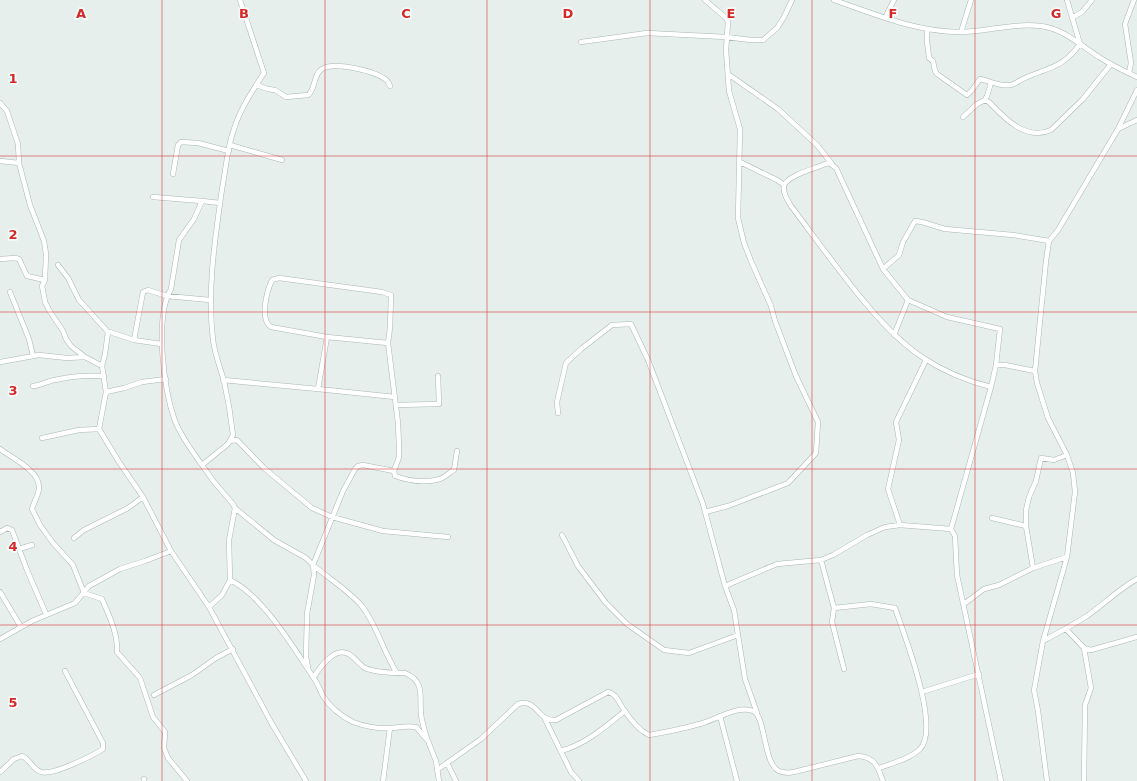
<svg xmlns="http://www.w3.org/2000/svg" width="1137" height="781" font-family="'DejaVu Sans',sans-serif">
<rect width="100%" height="100%" fill="#e6efeb"/>
<g fill="none" stroke-linecap="round" stroke-linejoin="round">
<defs>
<path id="street" d="M834,0C874,14 916,32 960,32C987,32 1024,20 1050,28C1068,33 1083,47 1099,57C1111,65 1124,71 1137,77
M885,18L894,0
M1072,18L1082,12L1092,0
M927,29V41L929,58L933,61L935,71L937,74L967,95L972,90L980,79C990,81 1001,87 1011,85C1016,84 1020,80 1025,78C1049,67 1063,68 1080,44L1067,0
M961,32L971,0
M581,42L647,33L726,37L751,40H763L777,28L784,17L792,0
M1129,73L1131,63L1125,24L1134,0
M728,74L778,109L817,145L832,164
M256,85L268,89L275,90L286,97L308,95C316,89 313,74 322,69C334,61 374,71 385,79C388,81 389,83 390,86
M985,100L989,102C1005,119 1026,141 1051,130L1083,99L1111,64
M0,103L7,111L18,144L19,163L30,205L44,241L46,254L45,280L42,286L45,302L49,310L63,331L66,339L71,346L85,357
M963,117L977,104L985,100L987,96L991,83
M1118,129L1137,120
M230,145L282,160
M0,161L19,163
M740,162L777,180L784,185C783,194 787,199 791,206C816,239 840,273 867,305C883,324 901,343 922,357C943,371 967,381 991,387L996,365H1005L1035,371
M173,174L178,145L181,142L198,143L229,151
M784,185C789,175 814,169 825,164L829,163L836,168L883,269L908,300L894,335
M153,197L202,201
M0,259L15,258L19,259L27,276L45,280
M58,265L68,278L79,300L108,332
M883,269L899,255L903,242L915,221L922,222L945,229L1013,235L1049,241
M10,292L29,339L33,356
M908,300L947,317L1000,329L996,365
M134,340L143,292L148,290L167,296L210,300
M388,343L327,337L271,327C259,319 267,291 272,280L279,278L382,292L391,295L390,328L388,343L398,423L399,447V457L394,471
M161,344L134,340L110,332H108L105,354L102,366L106,392L99,429L119,462L143,497L171,551L209,607L272,724L306,781
M0,362L39,355L67,358L85,357L102,366
M223,380L318,389L327,337
M33,386C41,385 48,381 55,380C71,376 87,375 104,376
M991,387L951,529L955,536L957,575L1001,781
M318,389L395,397
M106,392L124,388L142,382L166,379
M396,405L439,404L438,376
M558,413L557,402L566,363L581,349L612,325L631,324L648,360L703,504L725,586L734,610L745,679L757,713
M42,438L79,430L99,429
M230,441L237,440L264,468L312,508L332,517L383,531L448,537
M0,449C12,458 40,471 39,488C39,494 34,502 32,509L40,525L53,543L73,565L84,593L102,599C109,616 118,633 117,652L140,678L153,717L165,732L164,748L168,758L187,781
M202,465C192,451 182,438 175,421C164,390 154,318 171,289L179,240L194,219L202,201L220,203
M235,508L274,540L306,558L313,565L314,575L307,614L306,657L308,667
M705,512L728,506L788,483L816,453L818,422L796,376L775,321L771,306L751,261L744,243L738,218L740,129L729,91L726,50L728,22L726,18L705,0
M992,518L1026,526
M900,525L888,489L899,440L896,422L926,360
M0,532L7,528L12,530L27,570L46,614
M562,535L578,566L606,603L627,624L664,650L689,653L738,635
M74,538L84,530L128,508L143,497
M19,549L32,545
M821,560L834,608L832,622L844,669
M1033,568L1026,526V510L1029,497L1036,481L1041,458L1054,460L1067,455
M230,580C262,595 294,648 313,677C317,682 320,690 323,696C330,707 341,716 353,722C363,726 378,729 389,728C398,728 406,725 416,727L428,741L436,761L439,781
M725,586L777,564L821,560L833,555L867,535L885,527L900,525L951,529
M0,592L21,627
M964,604L984,589L999,585L1033,568L1067,557
M209,607L222,595L230,580L229,540L235,508L233,504L214,482L202,465L228,444L233,435C231,417 228,399 224,381C220,367 215,355 213,340C207,290 215,239 222,189C226,169 227,148 234,129C240,109 253,90 264,73L240,0
M834,608L871,604L895,608C904,634 941,728 920,749C912,758 890,764 879,768
M1066,629L1084,648L1091,650L1137,637
M0,639L32,621L75,603L89,586L120,569L145,561L171,551
M1043,641C1058,633 1073,625 1087,616C1104,604 1119,589 1137,579
M397,673C383,651 377,625 361,605C349,591 327,577 313,565L343,491L355,469L358,466L363,465L394,471L395,476C409,481 426,483 440,479C445,477 449,473 454,470L457,451
M314,677C319,668 334,648 346,653C354,655 358,664 365,668C376,673 393,673 405,673C426,682 419,697 421,714C422,723 425,731 427,739
M922,692L979,674
M154,695L192,675L216,658L233,649
M720,716L737,781
M545,719L571,772L579,781
M561,751C586,744 605,727 625,711
M447,763L456,781
M437,770L481,739L518,704C538,698 537,722 556,720L608,692C617,694 619,703 624,710C630,719 640,731 649,735C667,732 686,728 703,723C717,719 738,705 753,711C766,716 763,764 779,771C784,773 789,773 794,772L858,756C875,757 878,767 883,781
M0,772L14,759L22,756C31,760 32,769 41,772C52,776 92,756 103,749V743L65,671
M144,781V779
M383,781L390,728
M1047,781L1038,711L1034,690L1043,641L1067,557L1075,492L1073,473L1067,455L1048,418L1037,383L1035,371L1046,261L1049,241L1058,230L1118,129L1137,90
M1084,781L1085,705L1091,688L1084,648"/>
</defs>
<!-- street casing -->
<use href="#street" stroke="#a8b8b2" stroke-width="5.5"/>
<!-- street -->
<use href="#street" stroke="#fff" stroke-width="4.5"/>
</g>
<!-- grid -->
<path fill="none" stroke="#d62828" stroke-width="1" stroke-opacity="0.55" d="M162,0V781M325,0V781M487,0V781M650,0V781M812,0V781M975,0V781M0,156H1137M0,312H1137M0,469H1137M0,625H1137"/>
<g font-size="13" text-anchor="middle" font-weight="bold" fill="#d62828" stroke="#f7fbf9" stroke-width="3.5" stroke-linejoin="round" paint-order="stroke">
<text x="81" y="18">A</text>
<text x="244" y="18">B</text>
<text x="406" y="18">C</text>
<text x="568" y="18">D</text>
<text x="731" y="18">E</text>
<text x="893" y="18">F</text>
<text x="1056" y="18">G</text>
<text x="13" y="83">1</text>
<text x="13" y="239">2</text>
<text x="13" y="395">3</text>
<text x="13" y="551">4</text>
<text x="13" y="707">5</text>
</g>
</svg>
